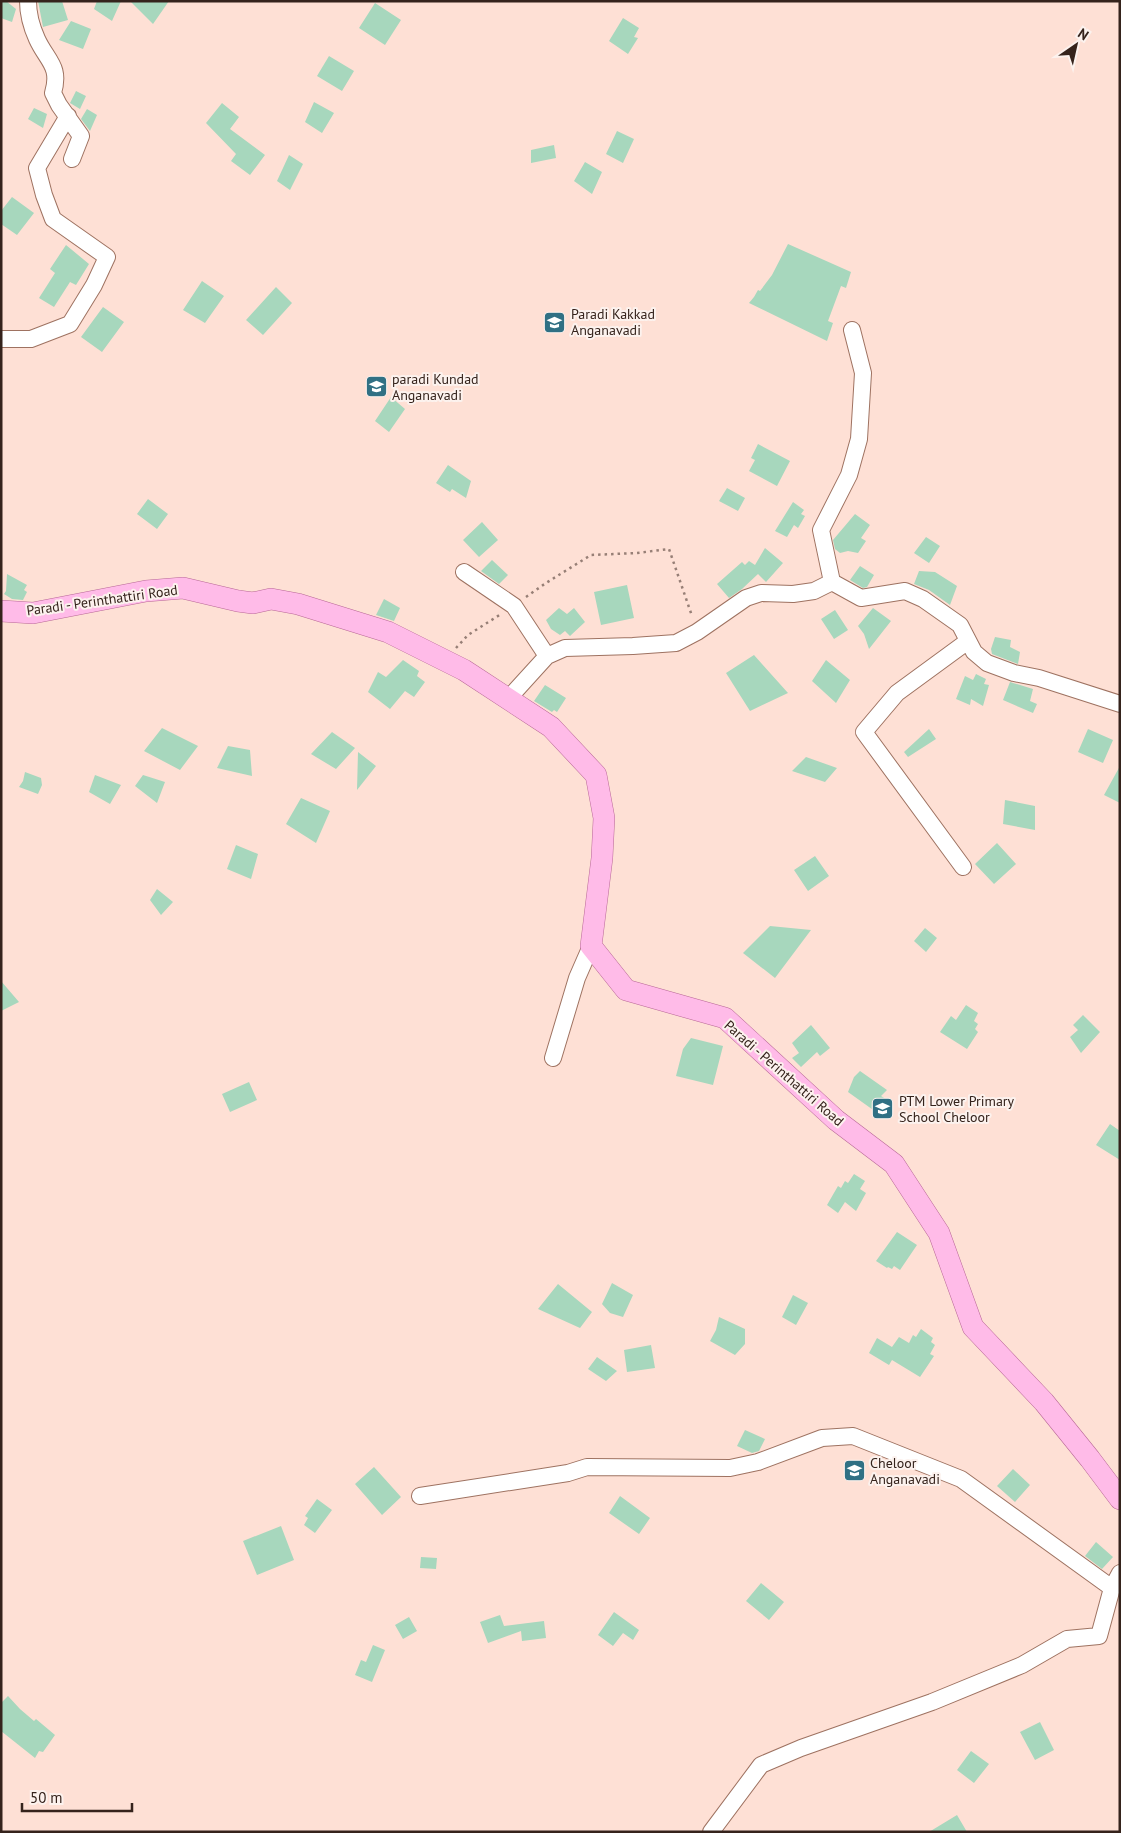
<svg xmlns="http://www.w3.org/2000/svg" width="1121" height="1833" font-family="'PT Sans',sans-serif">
<rect width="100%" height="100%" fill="#fee0d5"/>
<!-- building -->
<path fill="#a7d7bd" d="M1,1H6L16,9L12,22L1,18Z
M38,1H62L68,20L43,27Z
M97,1H121L112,21L94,9Z
M130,1H169L153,24Z
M375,3L401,20L385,45L359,28Z
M623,18L639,28L634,37L638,38L628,54L609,41Z
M71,21L91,29L83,49L59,40Z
M329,56L354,71L342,91L317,76Z
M76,91L86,96L80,109L70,103Z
M314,102L334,113L322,133L305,122Z
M222,103L239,117L230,129L265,155L250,175L231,161L236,154L206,123Z
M34,108L47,114L43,128L28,119Z
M87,109L97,115L90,131L81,119Z
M617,131L634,139L623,163L606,154Z
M554,145L556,158L531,163V150Z
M289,155L303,164L290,190L277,181Z
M585,162L602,172L592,194L574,181Z
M12,197L34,213L17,235L1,224V211Z
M788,244L851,272L846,288L841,286L828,321L833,323L827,341L749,303L754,297L758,290L760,291L772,275Z
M66,245L89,264L76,285L70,282L54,307L39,298L55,273L50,269Z
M202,281L224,296L205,323L183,310Z
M276,287L292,303L263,335L246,320Z
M103,307L124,322L102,352L81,337Z
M391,397L405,409L389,432L375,421Z
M758,444L790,461L777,486L749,471L755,460L751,458Z
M448,465L471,481L466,498L452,489L450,492L436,483Z
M727,488L745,498L738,511L719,501Z
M148,499L168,514L157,529L137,514Z
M793,502L804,510L801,514L805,516L798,528L794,525L787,537L775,531Z
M855,514L870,525L861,538L866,541L858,553L848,551L840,553L835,549L833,540Z
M482,522L498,540L479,557L463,540Z
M926,537L940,546L929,563L914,553Z
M765,548L783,563L766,582L758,574L742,589L729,598L717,584L742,562L745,565L749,561L755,565Z
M492,560L508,575L499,584L481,571Z
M860,566L874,575L867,587L863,588L850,580Z
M919,571L935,572L957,586L950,605L929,590L914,584Z
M7,574L27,585L24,590L27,592L23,600L12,599L4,594L6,591Z
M627,585L634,618L601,625L594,592Z
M384,599L400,608L394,621L376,615Z
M559,608L567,614L574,608L585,622L570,636L565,631L560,635L551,629L546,620Z
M873,608L891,621L869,649L864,634L858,626Z
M835,610L848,630L834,639L821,619Z
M995,637L1011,640L1010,647L1020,652L1018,664L992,654L991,649Z
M754,655L788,693L750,711L726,673Z
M403,660L419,671L417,676L425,682L414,697L405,691L390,709L368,692L378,672L386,677Z
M826,660L850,680L836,703L812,681Z
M976,674L986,679L984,684L989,685L983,706L971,699L970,705L956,699L965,676L973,680Z
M1010,682L1033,689L1030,701L1037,704L1033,713L1003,700Z
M545,685L566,698L557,712L554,710L552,712L534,701Z
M162,728L198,746L180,770L144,751Z
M929,729L936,739L908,757L904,752Z
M1088,729L1113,740L1103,763L1078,752Z
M332,732L355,748L336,769L311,754Z
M228,746L250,750L252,776L217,768Z
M358,752L376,766L357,790Z
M806,757L837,768L825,782L792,771Z
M1120,766V803L1104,795Z
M25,772L41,778L42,785L38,794L19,787L23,781Z
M95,775L121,785L110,804L89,792Z
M143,775L165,782L157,803L135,786Z
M301,798L330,811L316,843L286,824Z
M1005,800L1035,806V830L1003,824Z
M997,843L1016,864L994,884L975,864Z
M236,845L258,854L251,879L227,869Z
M815,856L829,876L808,891L794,870Z
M157,889L173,902L161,915L150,900Z
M770,926L811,930L775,978L743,953Z
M925,928L937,938L926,952L914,941Z
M1,981L19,1002L1,1011Z
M966,1005L978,1013L974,1021L978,1024L975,1029L978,1032L967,1049L940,1032L951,1016L956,1020Z
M1083,1015L1100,1032L1081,1053L1070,1037L1078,1030L1073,1025Z
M811,1025L830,1048L820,1056L817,1052L801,1067L792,1058L799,1053L792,1043Z
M691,1038L723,1046L713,1085L676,1076L683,1049Z
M860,1071L887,1090L881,1096L892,1103L883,1117L848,1092L854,1077Z
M249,1082L257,1100L230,1112L222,1094Z
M1110,1124L1120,1131V1160L1096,1145Z
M854,1174L865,1181L860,1189L866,1193L856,1211L845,1202L838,1213L827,1205L838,1186L841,1188L845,1181L848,1183Z
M897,1232L917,1245L900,1270L894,1266L892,1269L888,1267L887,1268L876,1261Z
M612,1283L633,1295L623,1317L610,1313L602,1304Z
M558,1284L592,1312L580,1328L538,1309Z
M793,1295L808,1303L796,1325L782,1317Z
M719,1317L745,1329V1344L735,1355L710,1341L716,1330Z
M921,1329L933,1338L931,1342L935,1345L930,1354L934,1356L920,1377L892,1360L889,1365L869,1353L877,1338L892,1347L899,1337L909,1343L913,1335L916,1337Z
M651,1345L655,1368L627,1372L624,1350Z
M597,1357L617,1371L606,1381L588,1369Z
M745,1430L765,1439L759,1451L752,1453L737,1446Z
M374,1467L401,1497L382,1515L355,1484Z
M1013,1469L1030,1485L1015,1502L997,1486Z
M620,1496L650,1518L639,1534L609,1513Z
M317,1499L332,1510L315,1533L304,1525L308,1518L305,1516Z
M281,1526L294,1560L257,1575L243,1541Z
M1096,1542L1113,1557L1102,1569L1085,1556Z
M421,1557L437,1558L436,1569L420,1568Z
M761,1583L784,1602L769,1620L746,1601Z
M614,1612L639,1630L633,1640L623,1633L613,1646L598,1635Z
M500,1615L504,1626L544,1621L546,1638L522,1641L521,1631L488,1643L480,1622Z
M409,1617L417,1631L403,1639L395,1625Z
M373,1645L385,1650L372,1682L355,1675L361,1660L366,1662Z
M8,1696L20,1709L34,1721L36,1719L55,1735L43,1752L39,1751L35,1758L1,1731V1703Z
M1040,1722L1054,1750L1035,1760L1020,1732Z
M971,1751L989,1764L974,1783L957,1770Z
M957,1815L967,1832H929Z"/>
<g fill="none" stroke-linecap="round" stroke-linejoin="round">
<defs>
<path id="minor" d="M28,1C28,14 32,28 37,39C47,61 61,66 53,93L59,105L81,136L72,159
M1,339H31L70,324L94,285L107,257L53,219L44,195L37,168L68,116
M464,572L514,606L547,656
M832,582L821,530L849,475L859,439L863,373L852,330
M508,699L547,656L565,648L633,646L676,643L697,632L746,598L761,593L793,594L814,591L832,582L861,598L905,591L923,599L960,625L974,652L987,663L1014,673L1039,678L1120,704
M963,867L864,732L897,693L968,641
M553,1058L577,978L591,946
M420,1496L568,1473L587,1467L730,1468L758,1462L822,1438L853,1436L961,1479L1112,1588
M711,1832L761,1765L801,1748L932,1702L1022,1665L1067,1639L1099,1636L1112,1588L1120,1573"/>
<path id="major" d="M1,611L33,613L146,591L183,588L238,601L253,603L271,599L298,604L388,632L464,670L551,727L596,775L604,818L602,858L591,946L626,990L725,1018L836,1120L894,1164L939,1233L973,1327L1044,1402L1090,1459L1120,1499"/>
</defs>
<!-- minor casing -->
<use href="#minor" stroke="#9e7261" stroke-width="18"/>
<!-- major casing -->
<use href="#major" stroke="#b86896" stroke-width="22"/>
<!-- path -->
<path stroke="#977f76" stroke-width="2.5" stroke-dasharray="2.5 4" stroke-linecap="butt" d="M526,597L546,583L591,555L637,553L669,549L692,616
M456,648L468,635L501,614"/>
<!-- minor -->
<use href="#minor" stroke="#fff" stroke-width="16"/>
<!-- major -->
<use href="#major" stroke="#ffbbe8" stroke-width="21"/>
</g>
<!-- icons -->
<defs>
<symbol id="school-square" viewBox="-11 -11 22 22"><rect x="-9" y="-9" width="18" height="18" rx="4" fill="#307084" stroke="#fcf2ee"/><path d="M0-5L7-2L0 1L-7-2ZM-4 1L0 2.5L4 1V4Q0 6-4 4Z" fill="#fff"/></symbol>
</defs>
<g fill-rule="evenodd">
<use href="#school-square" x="542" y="310" width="25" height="25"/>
<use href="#school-square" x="364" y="374" width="25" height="25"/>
<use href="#school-square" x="870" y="1096" width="25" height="25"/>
<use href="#school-square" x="842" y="1458" width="25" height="25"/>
</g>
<g text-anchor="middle" stroke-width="4" stroke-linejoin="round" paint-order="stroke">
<!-- poi labels -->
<g font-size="14" fill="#35231c" stroke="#fcf2ee" text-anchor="start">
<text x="571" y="319">Paradi Kakkad<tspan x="571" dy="16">Anganavadi</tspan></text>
<text x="392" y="384">paradi Kundad<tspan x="392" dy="16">Anganavadi</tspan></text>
<text x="899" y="1106">PTM Lower Primary<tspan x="899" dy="16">School Cheloor</tspan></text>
<text x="870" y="1468">Cheloor<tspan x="870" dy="16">Anganavadi</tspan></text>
</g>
<!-- street labels -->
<g font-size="14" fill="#35231c" stroke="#fcf2ee">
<text transform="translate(102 600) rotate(-8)" y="5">Paradi - Perinthattiri Road</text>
<text transform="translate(784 1073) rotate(41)" y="5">Paradi - Perinthattiri Road</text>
</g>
</g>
<!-- border -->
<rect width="1121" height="1833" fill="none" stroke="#35231c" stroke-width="5"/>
<!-- north arrow -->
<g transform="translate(1076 45) rotate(34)" stroke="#fcf2ee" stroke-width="4" paint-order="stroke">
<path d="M0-4L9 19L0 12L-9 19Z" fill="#35231c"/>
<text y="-8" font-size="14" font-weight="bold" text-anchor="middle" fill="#35231c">N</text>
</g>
<!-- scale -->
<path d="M22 1803v8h110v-8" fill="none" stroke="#35231c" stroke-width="2.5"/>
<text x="30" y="1803" font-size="15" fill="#35231c" stroke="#fcf2ee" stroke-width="4" paint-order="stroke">50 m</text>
</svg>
